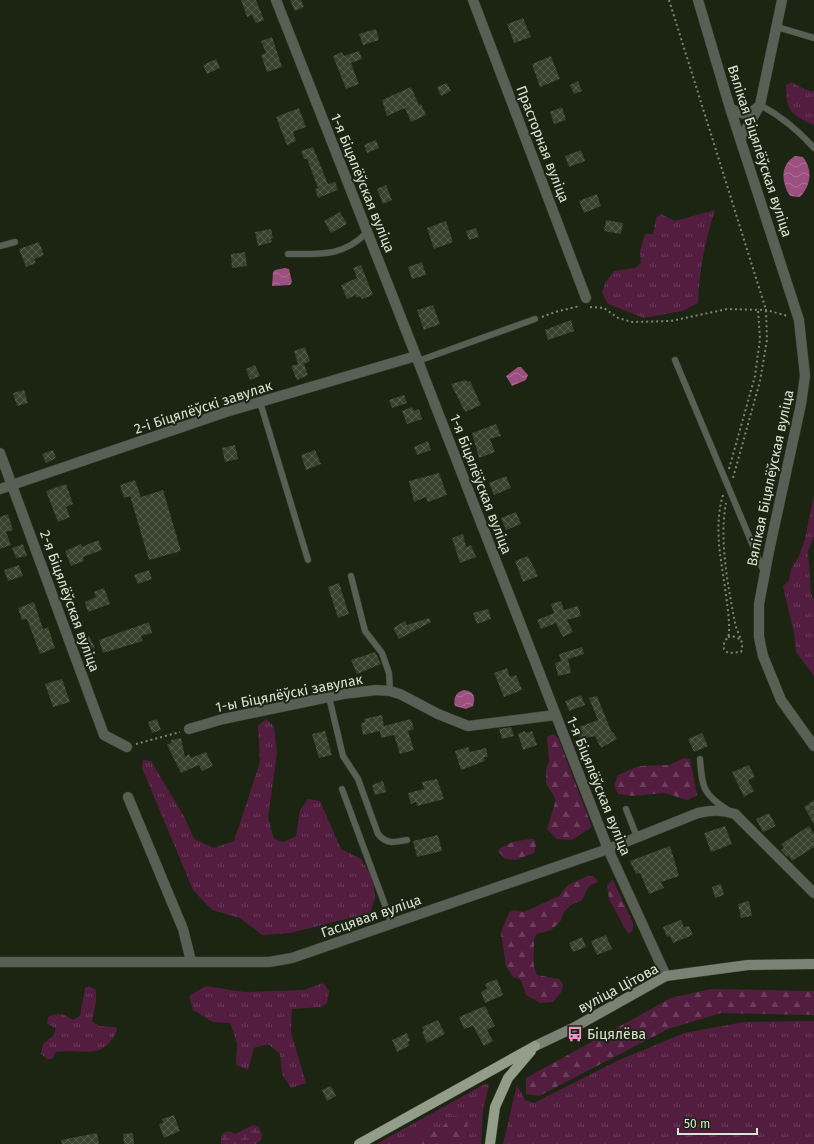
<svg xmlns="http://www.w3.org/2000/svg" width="814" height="1144" font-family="'Fira Sans',sans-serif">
<defs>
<pattern id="grass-tufts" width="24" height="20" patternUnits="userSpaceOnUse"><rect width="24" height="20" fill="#531d40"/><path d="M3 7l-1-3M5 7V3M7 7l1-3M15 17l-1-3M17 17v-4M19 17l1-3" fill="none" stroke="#6b3e5b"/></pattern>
<pattern id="forest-firs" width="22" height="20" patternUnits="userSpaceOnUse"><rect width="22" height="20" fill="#531d40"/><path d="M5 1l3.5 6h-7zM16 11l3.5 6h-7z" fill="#6b3e5b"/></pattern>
<pattern id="wetland-marsh" width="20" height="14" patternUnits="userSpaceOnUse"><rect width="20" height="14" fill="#531d40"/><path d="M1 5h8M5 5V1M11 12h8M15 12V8" fill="none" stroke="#6b3e5b"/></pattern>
<pattern id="water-waves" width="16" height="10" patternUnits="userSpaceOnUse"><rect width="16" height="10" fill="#9d4f7f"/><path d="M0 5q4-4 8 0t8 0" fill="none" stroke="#ae7096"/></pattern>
<pattern id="building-cross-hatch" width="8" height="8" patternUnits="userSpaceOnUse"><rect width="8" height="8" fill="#38432f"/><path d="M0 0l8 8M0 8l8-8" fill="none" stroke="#545e4c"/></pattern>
</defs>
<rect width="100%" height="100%" fill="#1b2512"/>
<!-- grass -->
<path fill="url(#grass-tufts)" d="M792,82L800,87L812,92L814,90V125C790,115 786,110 786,85Z
M715,210C705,241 699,271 698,303L682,311L644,318L608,304L602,293L605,283L614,271L635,268L641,263L640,251L645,234H653L656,218L661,214L675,221Z
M814,495V537L808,551L811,593L814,600V676L796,652L794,633L783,586L789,580L791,569L799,556L805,539Z
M266,719L274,726L277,753L268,817L274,839L284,842L296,836L300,810L308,799L320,801L341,849L361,859L373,879L375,898L370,913L290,933L262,935L240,918L212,910L193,890L142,768L143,760L151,761L186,820L194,839L214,848L234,841L260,762L258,726Z
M323,983L329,991L327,1003L321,1007L292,1009L291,1032L306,1083L291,1088L282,1074L280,1054L268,1044L254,1048L248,1070L236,1065L237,1043L230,1023L213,1022L193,1010L189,996L206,986L244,992L304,990Z
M89,986L96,990V1002L92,1021L99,1026L116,1027L117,1031C102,1062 82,1048 56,1052L52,1059H47L41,1054L43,1044L53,1036L56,1029L47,1023L48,1017C58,1012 63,1013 73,1020L80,1016L85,988Z
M814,1021V1144H503L517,1085L525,1100L534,1103L617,1061L684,1033L744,1022Z
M485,1084L489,1085L483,1110L481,1144H376Z"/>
<!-- forest -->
<path fill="url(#forest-firs)" d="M553,734L558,738L592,827L572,840L557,839L547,829L556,800L546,783V769L549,761L547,737Z
M684,758L690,759L697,795L687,800L664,793L633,796L618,794L614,785L618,775L639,766L669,765Z
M534,839L536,845L534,853L515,860L505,859L498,851C508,841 520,840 534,839Z
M593,876L598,882L589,886L582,900L571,905L564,912L560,922L551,930L537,934L534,939C535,952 531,963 537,975L559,979L563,984L562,991L553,1002L540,1003L526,995L521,980L513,977L506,966L501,933L509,912L515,910L523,912L533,908L559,896L568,885L585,877Z
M613,880L633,923V930L628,934L609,899L607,885Z
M711,989L814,991V1015L721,1013L668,1029L539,1096L526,1094V1078L671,998Z
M452,1116L460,1117L467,1121C469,1131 468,1137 460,1144L439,1141L434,1144H402L430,1130L442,1127Z"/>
<!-- wetland -->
<path fill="url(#wetland-marsh)" d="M253,1125L259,1127L262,1135L261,1140L256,1144H221V1137L223,1133L229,1131L235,1134Z"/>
<!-- water -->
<path fill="url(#water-waves)" d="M795,156L803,157C813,170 811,185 800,197L790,196C781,182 780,165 795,156Z
M285,268L289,269L292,282L290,285L272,286L273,272L275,270Z
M518,367H521L528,375L526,380L512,386L506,376Z
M464,690C474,691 476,697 473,706L466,709L455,706C453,698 456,692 464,690Z"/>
<!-- building -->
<path fill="url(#building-cross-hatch)" d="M241,0H256L264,20L256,23L252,15L247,17Z
M290,0H301L304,7L295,11Z
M523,18L531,37L514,43L507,24Z
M376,29L379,40L363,45L359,34Z
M272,37L282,67L267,72L261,55L266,53L261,41Z
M359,51L362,59L351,63L359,84L346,89L333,56L342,52L344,56Z
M551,56L560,79L540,87L532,64Z
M216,59L220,68L207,74L203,65Z
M578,81L582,91L574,94L570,85Z
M447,83L451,91L441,96L437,87Z
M411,87L419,105L421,104L426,115L411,122L405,108L387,116L382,100Z
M562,107L566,120L554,124L550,112Z
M299,108L306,127L293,132L296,141L287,145L276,117Z
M376,140L379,148L367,153L364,145Z
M313,147L328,184L335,182L338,190L318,198L315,189L318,188L307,159H304L301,151Z
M581,150L585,161L569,167L565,156Z
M386,185L392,200L383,204L377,189Z
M597,194L601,206L584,213L579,201Z
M340,212L347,224L331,233L324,221Z
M606,220L623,223L621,234L604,231Z
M446,221L453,242L434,249L427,228Z
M476,228L479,237L469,240L466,231Z
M271,229L273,238L271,239L272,242L258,246L255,232Z
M39,242L44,255L34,259L36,263L26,267L19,249Z
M245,252L247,266L232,268L231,254Z
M422,262L426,275L412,279L408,267Z
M361,265L373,295L362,299L360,296L356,298V295L347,299L341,285L357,278L353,268Z
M433,305L440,324L424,330L417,310Z
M571,320L574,331L548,340L545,330Z
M305,347L310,361L304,364L308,375L297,380L291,366L298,364L294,351Z
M255,365L260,376L250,380L246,369Z
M466,380L467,382L470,381L481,405L465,412L451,384Z
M24,390L28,403L17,406L13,393Z
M404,395L407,403L392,408L389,400Z
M412,407L414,411L419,409L422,419L407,424L402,411Z
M496,424L501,436L490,439L495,452L479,458L472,433Z
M428,441L431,450L417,455L414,447Z
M235,445L238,459L225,462L222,448Z
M53,450L56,458L46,463L42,454Z
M315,450L321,464L306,470L301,455Z
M439,473L447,495L428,502L426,497L414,502L409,481Z
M506,476L511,488L494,495L489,483Z
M135,480L141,497L163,490L181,551L149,560L130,496L124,498L120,485Z
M66,484L73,504L66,507L70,517L58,522L46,491Z
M516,512L521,524L506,530L501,518Z
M8,514L13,530L6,532L11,545L0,549V517Z
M463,534L466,547L471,545L476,557L460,563L452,538Z
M98,540L102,550L83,557L84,561L71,566L65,551L81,544L82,547Z
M23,544L27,556L16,558L12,548Z
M528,556L538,576L523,582L515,561Z
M19,565L23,576L8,581L4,570Z
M149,570L152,579L138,584L134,575Z
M339,583L349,614L338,618L328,587Z
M104,588L110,604L88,612L85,602L96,597L94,592Z
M561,601L564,610L578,606L581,616L567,620L573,632L563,637L556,623L541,629L537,620L554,613L551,604Z
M34,602L43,629L48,627L55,648L40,654L27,619L22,620L18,608Z
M488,609L491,619L477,624L473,613Z
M429,618L431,622L399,639L393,628L405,621L407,625Z
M149,622L152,633L141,636L143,641L103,653L99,640Z
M89,636L95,648L86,651L81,640Z
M582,647L584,654L562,661L568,659L571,673L558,676L555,663L561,661L559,654Z
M375,652L381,664L357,674L351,660Z
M507,668L510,677L516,675L522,690L504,697L494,673Z
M62,679L70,702L53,707L45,684Z
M581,695L585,705L569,711L565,701Z
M597,696L612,733L613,732L617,739L601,748L595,736L580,739L576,728L598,720L589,698Z
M382,715L384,726L411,719L414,729L408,731L414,750L400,754L394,735L381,738L380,731L363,735L361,723L365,722L364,719Z
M157,719L161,730L152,733L148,722Z
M511,727L514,736L502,739L499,729Z
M325,731L332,755L319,758L312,734Z
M525,731L526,733L532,731L537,745L523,750L518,734Z
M702,733L708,746L694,752L688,739Z
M181,738L185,757L189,754L191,758L206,752L213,766L202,771L199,765L181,773L167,745L171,743V740Z
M468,747L470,752L486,748L488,757H484L485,761L461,770L455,751Z
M749,765L755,777L748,780L754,791L744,797L732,772Z
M437,779L444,799L417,806L416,802L411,804L408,793L424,789L422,782Z
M383,781L386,792L375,795L372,785Z
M814,800V824L804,807Z
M769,813L776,826L763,832L756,819Z
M725,826L732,844L711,852L704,833Z
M809,826L814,834V847L792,861L789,856L787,857L782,852L781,850L784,848L781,844Z
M438,835L442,851L417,857L413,841Z
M670,846L679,876L661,882L664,888L649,894L640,873L636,874L630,861Z
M721,884L724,895L715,898L712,887Z
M749,901L752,916L741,918L738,904Z
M681,920L684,927L689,926L693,935L673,943L670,936L667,937L663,927Z
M606,935L612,949L597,955L591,941Z
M582,937L586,947L573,952L569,943Z
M497,979L503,995L485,1003L481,992L487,989L485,984Z
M485,1006L495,1026L487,1030L493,1041L484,1046L473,1026L464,1029L459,1017Z
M438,1020L445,1034L427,1043L422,1032L424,1031L422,1027Z
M407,1033L410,1041L408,1042L409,1046L397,1052L392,1040Z
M331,1086L336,1096L327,1101L322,1090Z
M174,1115L180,1131L164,1138L159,1124L163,1123L162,1119Z
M97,1133L99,1144H62L61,1140Z
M133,1133L134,1144H124L123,1134Z"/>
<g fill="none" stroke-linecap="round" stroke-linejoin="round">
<defs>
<path id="lane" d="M777,27L814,38
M760,105C781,116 798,130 814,148
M0,246L15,242
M288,254C319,254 344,257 367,232
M675,360L764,572
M418,361L535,319
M260,402L308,560
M351,576L365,631L382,653L389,673L390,691
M329,697L343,756L358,779L378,834C387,845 395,842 407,840
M700,759C702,787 703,795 728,810
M342,789L392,924
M626,809L637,837"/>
<path id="street" d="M276,0L418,361L608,849L666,976
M473,0L586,298
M698,0L730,108L799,320L805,376L801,404L769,551L759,604V637L763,656L781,700L814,746
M730,108C743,115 746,117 758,107
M741,138L760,105L782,0
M0,453L104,735L127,747
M0,489L226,412L416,356
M189,729L223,719L343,694L376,690L390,691L400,694L438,714L468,726L555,715
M128,797L183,929L191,961
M0,962H269L292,958L608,849L698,813C712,810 721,810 735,814L814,893"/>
<path id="secondary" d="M535,1046L573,1028L666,976L748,965L814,964"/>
<path id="primary" d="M359,1144L535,1046
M490,1144L495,1107L508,1078L531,1051"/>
</defs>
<!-- lane casing -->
<use href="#lane" stroke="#363f2d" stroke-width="7"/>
<!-- street casing -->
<use href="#street" stroke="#363f2d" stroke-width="11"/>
<!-- secondary casing -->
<use href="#secondary" stroke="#363f2d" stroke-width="11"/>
<!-- primary casing -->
<use href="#primary" stroke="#363f2d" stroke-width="11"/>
<!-- path -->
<path stroke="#7d8576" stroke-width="2" stroke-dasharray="2 3" stroke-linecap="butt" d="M669,0L766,310L767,340L760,381L733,478
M590,307L604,308L618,318L632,322L671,321L727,309L766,310L788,316
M542,317L555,312L580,306
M729,469L755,376L760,339L758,310
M723,495C718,511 718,528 719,544C720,562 733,626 728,637C727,639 725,640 724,642V649L728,653L741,652C745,642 737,633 735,623C728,586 719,540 726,503
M728,637L732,636L740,639
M136,744L180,732"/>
<!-- lane -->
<use href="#lane" stroke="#5a5f56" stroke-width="6"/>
<!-- street -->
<use href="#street" stroke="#5a5f56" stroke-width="10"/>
<!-- secondary -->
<use href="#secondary" stroke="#7a8273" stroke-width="10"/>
<!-- primary -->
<use href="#primary" stroke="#929d8a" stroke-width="10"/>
</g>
<!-- icons -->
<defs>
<symbol id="bus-bare" viewBox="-9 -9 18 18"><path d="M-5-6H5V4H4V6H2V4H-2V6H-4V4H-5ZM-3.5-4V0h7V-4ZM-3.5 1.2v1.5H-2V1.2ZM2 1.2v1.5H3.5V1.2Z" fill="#f790ce" stroke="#1b2512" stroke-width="2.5" paint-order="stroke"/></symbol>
</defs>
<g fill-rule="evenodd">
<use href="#bus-bare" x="564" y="1023" width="22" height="22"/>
</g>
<g text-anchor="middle" stroke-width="4" stroke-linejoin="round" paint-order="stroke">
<!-- street labels -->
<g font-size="14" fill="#dbe2d6" stroke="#1b2512">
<text transform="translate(543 144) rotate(69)" y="5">Прасторная вуліца</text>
<text transform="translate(760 151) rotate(72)" y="5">Вялікая Біцялёўская вуліца</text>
<text transform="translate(363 183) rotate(68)" y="5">1-я Біцялёўская вуліца</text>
<text transform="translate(203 407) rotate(-18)" y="5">2-і Біцялёўскі завулак</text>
<text transform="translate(770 478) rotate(-78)" y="5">Вялікая Біцялёўская вуліца</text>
<text transform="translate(481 484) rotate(69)" y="5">1-я Біцялёўская вуліца</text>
<text transform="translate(70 601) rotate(70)" y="5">2-я Біцялёўская вуліца</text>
<text transform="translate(289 693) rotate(-11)" y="5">1-ы Біцялёўскі завулак</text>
<text transform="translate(599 786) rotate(68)" y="5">1-я Біцялёўская вуліца</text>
<text transform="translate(371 916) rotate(-19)" y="5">Гасцявая вуліца</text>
<text transform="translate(618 988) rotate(-28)" y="5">вуліца Цітова</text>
</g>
<!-- poi labels -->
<g font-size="14" fill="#dbe2d6" stroke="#1b2512" text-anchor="start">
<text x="587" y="1039">Біцялёва</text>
</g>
</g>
<!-- scale -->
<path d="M678 1128v6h79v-6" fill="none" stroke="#dbe2d6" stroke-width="2"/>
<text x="684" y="1128" font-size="12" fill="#dbe2d6" stroke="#1b2512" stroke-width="3" paint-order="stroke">50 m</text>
</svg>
